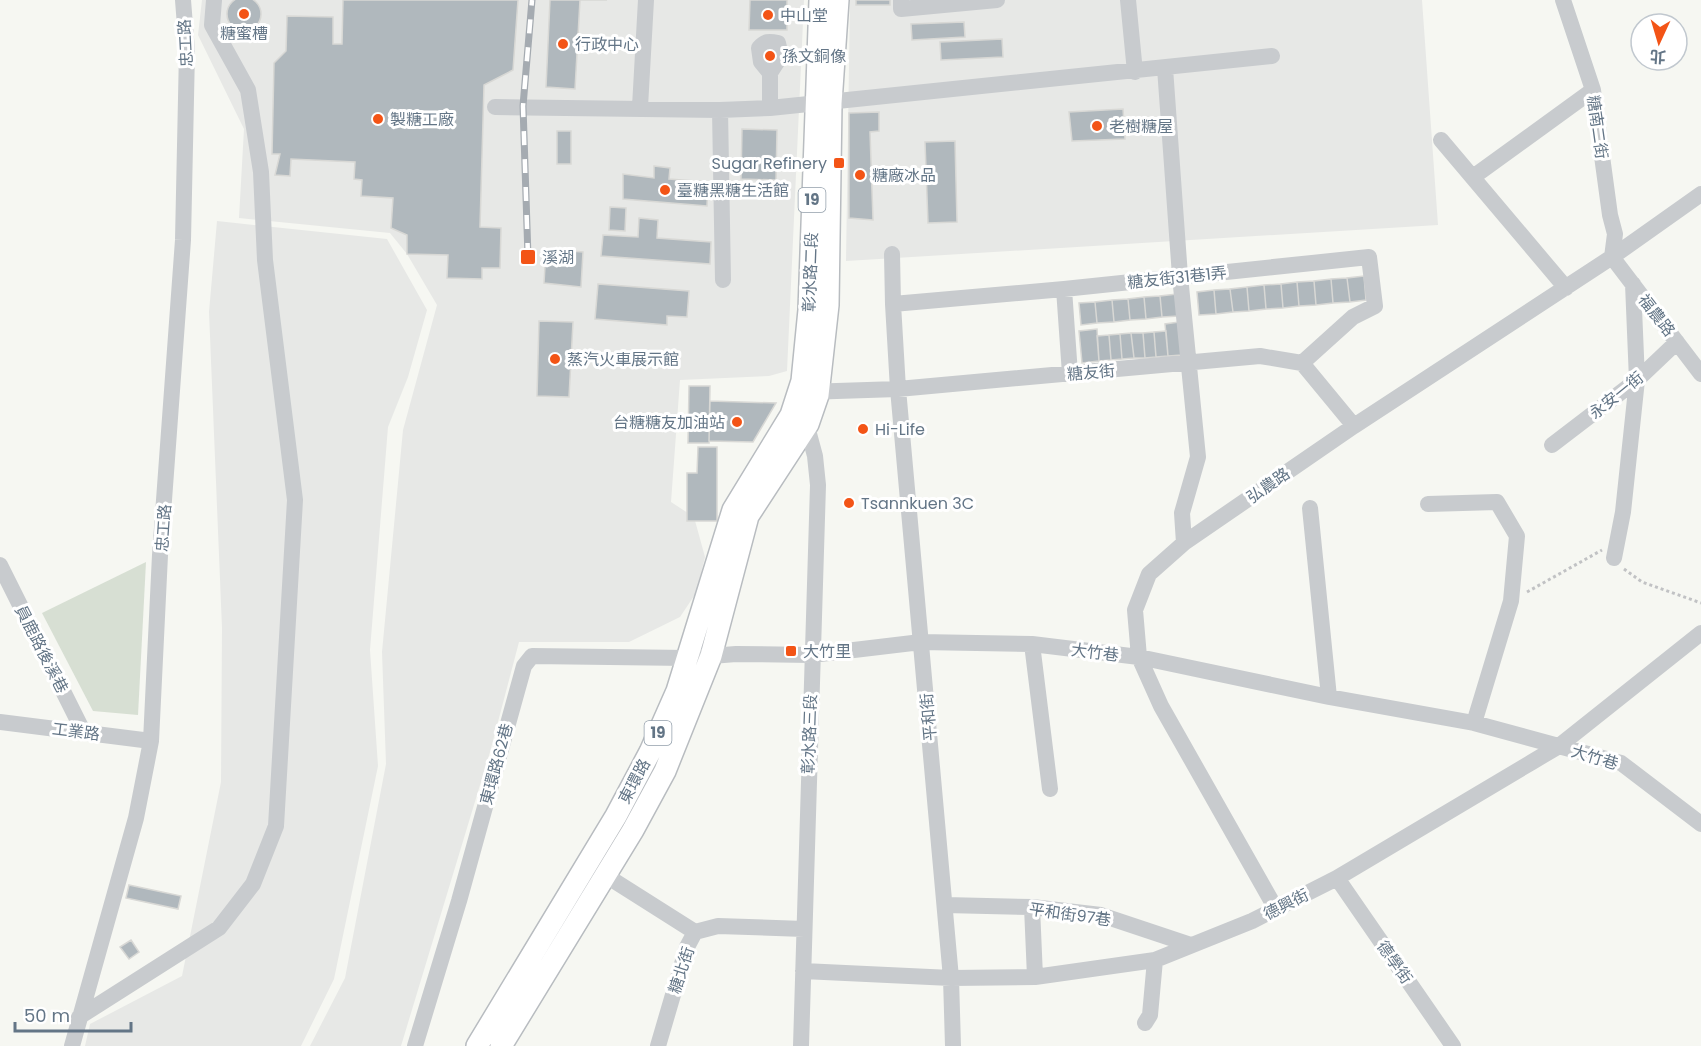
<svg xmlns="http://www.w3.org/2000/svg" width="1701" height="1046" font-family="Poppins,'Noto Sans TC',sans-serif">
<rect width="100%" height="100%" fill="#f6f7f2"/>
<!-- built -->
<path fill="#e7e8e6" d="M202,0H804L787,371L769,376L680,380L671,502L694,517L705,557L696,593L680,617L629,642H519L490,752L401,1046H310L345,978L386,764L382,652L403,430L437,305L407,254L390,233L239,218L244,129L198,35Z
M850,0H1422L1438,225L846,261Z
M217,221L387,239L427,310L408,377L388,427L370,650L378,766L334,979L301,1046H85L90,1024L182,976L221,782L222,628L209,312Z"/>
<!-- green -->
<path fill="#d7dfd3" d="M146,562L138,715L93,711L42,613Z"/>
<!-- building -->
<path fill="#b0b8bd" stroke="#d8d8d5" stroke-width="1.5" d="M227 14a17 17 0 1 1 34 0a17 17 0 1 1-34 0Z
M343,0H518L513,70L484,85L480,227L501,228L500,268H482V279L447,278L448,255L407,254V235L391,228L393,198L361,196L362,180L354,179L355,162L291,159L290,176L275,175L280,154H272L274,63L286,51L287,16L333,17V44H342Z
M550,0H607H580L575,89L546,87Z
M750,0H787V30H749Z
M856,0H890V5H856Z
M964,22L965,37L912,40L911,24Z
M1002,39L1003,57L941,60L940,42Z
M1123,109L1125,139L1072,141L1069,112Z
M879,112V131L870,132L873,220L849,218V113Z
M742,129L777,130L776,180L741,179Z
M557,131H571V164H557Z
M955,141L957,222L928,223L925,142Z
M654,166L670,168L669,179L708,182L707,206L623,199V174L654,178Z
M610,207L626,208L625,231L609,230Z
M639,218L658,220L657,238L711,242L710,264L601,256L603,235L638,237Z
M546,249L583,252L581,287L544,283Z
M1364,276L1366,300L1350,302L1347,278Z
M1347,278L1350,302L1333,303L1331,279Z
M1331,279L1333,303L1316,305L1314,281Z
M1314,281L1316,305L1299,306L1297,282Z
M1297,282L1299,306L1283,308L1281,284Z
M598,284L689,291L687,317L667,316V325L595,319Z
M1281,284L1283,308L1266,309L1264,285Z
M1264,285L1266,309L1249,311L1247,287Z
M1247,287L1249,311L1233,312L1230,289Z
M1230,289L1233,312L1216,314L1214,290Z
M1214,290L1216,314L1199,315L1197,292Z
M1177,294L1179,316L1162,317L1160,296Z
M1160,296L1162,317L1146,319L1144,297Z
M1144,297L1146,319L1130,320L1128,299Z
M1128,299L1130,320L1114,322L1112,300Z
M1112,300L1114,322L1097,323L1095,302Z
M1095,302L1097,323L1081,325L1079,303Z
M539,321L573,322L569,397L537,396Z
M1179,322L1182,355L1168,356L1165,324Z
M1097,329L1099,361L1082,363L1079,331Z
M1166,331L1168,356L1156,357L1154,332Z
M1154,332L1156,357L1145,358L1143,333Z
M1131,333L1134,358L1122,359L1120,334Z
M1131,333H1143L1145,358H1134Z
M1120,334L1122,359L1111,360L1109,335Z
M1109,335L1111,360L1099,361L1097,336Z
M689,386H710L709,443H688Z
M710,401L776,403L753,442L709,441Z
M698,447H717V521H687V473H697Z
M129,885L181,896L178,909L126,898Z
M131,940L139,952L129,959L120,947Z"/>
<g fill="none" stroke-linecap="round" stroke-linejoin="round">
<defs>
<path id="major" d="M477,1046L616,816L650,752L677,691L733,510L791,415L802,381L809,310L820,0
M501,1046L633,830L665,771L711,656L748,516L808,424L818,395L828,305L831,103L838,0"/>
</defs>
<!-- major casing -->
<use href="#major" stroke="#b8bcc0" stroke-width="24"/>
<!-- path -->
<path stroke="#c1c2c4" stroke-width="3" stroke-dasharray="3 3" stroke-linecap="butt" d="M1624,569L1642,582L1701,603
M1527,592L1602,550"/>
<!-- minor -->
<path stroke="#c8cbce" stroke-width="16" d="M901,0V9L997,0
M1128,0L1135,72
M1563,0L1593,90L1610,215L1615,234L1612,257L1701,374
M1165,68L1180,276L1198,457L1182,513L1184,543
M770,73L761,62L759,48C765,41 769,41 778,43L781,56L770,73V108
M495,107L720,110L770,108L1272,56
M640,107L646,0
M720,110L723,280
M1441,140L1566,288
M1473,177L1593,90
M892,254L893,304L1064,289L1369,257L1375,306L1353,317L1302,363
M1064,289L1070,374
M893,304L898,389L951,978L953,1046
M806,392L898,389L1260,356L1302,363L1354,426
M1552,445L1637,380L1677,342
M1428,504L1497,502L1517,536L1511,601L1474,723
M1310,508L1329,697
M1614,558L1623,512L1637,380L1633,284
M0,565L84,733
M1032,644L1050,789
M0,722L151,741
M605,875L695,932
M1337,878L1453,1046
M945,905L1032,907L1101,915L1191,945
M1032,907L1035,977
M1276,909L1161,706L1139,657L1135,610L1149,574L1184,543L1354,426L1612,257L1701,194
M803,971L951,978L1035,977L1155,960L1252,921L1337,878L1532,762L1559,746L1701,633
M79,1017L219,928L253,884L276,826L295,500L265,260L261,172L248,90L212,25L214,0
M1145,1023L1150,1015L1155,960
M72,1046L136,818L151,741L160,555L183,240L187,51L183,0
M415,1046L459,901L524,666L532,656L687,658L736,654L812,655L921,642L1032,644L1139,657L1329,697L1474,723L1621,763L1701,824
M658,1046L687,947L695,932L718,926L804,929
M801,1046L818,485L815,456L805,419"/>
<!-- major -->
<use href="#major" stroke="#fff" stroke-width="21"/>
<defs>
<path id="rail" d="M528,257L523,106L532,0"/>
</defs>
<!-- rail casing -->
<use href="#rail" stroke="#a5abb1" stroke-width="7"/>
<!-- rail -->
<use href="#rail" stroke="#fff" stroke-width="4.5" stroke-dasharray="14" stroke-linecap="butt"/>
</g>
<!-- markers -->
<g fill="#f35416" stroke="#fff" stroke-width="2">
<circle cx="244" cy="14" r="6"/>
<circle cx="768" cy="15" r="6"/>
<circle cx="563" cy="44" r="6"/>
<circle cx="770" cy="56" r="6"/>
<circle cx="378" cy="119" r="6"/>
<circle cx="1097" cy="126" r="6"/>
<rect x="833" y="157" width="12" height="12" rx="3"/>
<circle cx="860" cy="175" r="6"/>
<circle cx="665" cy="190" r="6"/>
<rect x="520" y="249" width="16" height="16" rx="3"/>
<circle cx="555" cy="359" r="6"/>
<circle cx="737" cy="422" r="6"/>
<circle cx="863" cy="429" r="6"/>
<circle cx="849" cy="503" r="6"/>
<rect x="785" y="645" width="12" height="12" rx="3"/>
</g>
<g text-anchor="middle" stroke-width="6" stroke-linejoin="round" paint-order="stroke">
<!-- shield labels -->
<g fill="#fff" stroke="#929eaa" stroke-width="1.5">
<rect x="798.5" y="188" width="27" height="24" rx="4.5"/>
<rect x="644.5" y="721" width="27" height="24" rx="4.5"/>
</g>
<g font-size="15" font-weight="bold" fill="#637586">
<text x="812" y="205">19</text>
<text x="658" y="738">19</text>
</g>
<!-- poi labels -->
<g font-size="16" fill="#637586" stroke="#fff" text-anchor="start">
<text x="780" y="21">中山堂</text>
<text x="244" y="39" text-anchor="middle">糖蜜槽</text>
<text x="575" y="50">行政中心</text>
<text x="782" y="62">孫文銅像</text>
<text x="390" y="125">製糖工廠</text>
<text x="1109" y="132">老樹糖屋</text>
<text x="827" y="169" text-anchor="end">Sugar Refinery</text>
<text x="872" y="181">糖廠冰品</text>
<text x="677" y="196">臺糖黑糖生活館</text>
<text x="542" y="263">溪湖</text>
<text x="567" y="365">蒸汽火車展示館</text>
<text x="725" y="428" text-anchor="end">台糖糖友加油站</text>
<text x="875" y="435">Hi-Life</text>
<text x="861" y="509">Tsannkuen 3C</text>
<text x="803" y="657">大竹里</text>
</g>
<!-- street labels -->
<g font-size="16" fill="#637586" stroke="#fff">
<text transform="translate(185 43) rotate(-93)" y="6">忠工路</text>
<text transform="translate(1598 127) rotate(82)" y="6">糖南二街</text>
<text transform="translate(810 272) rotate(-88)" y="6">彰水路二段</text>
<text transform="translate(1177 277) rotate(-6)" y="6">糖友街31巷1弄</text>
<text transform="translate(1657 315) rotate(52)" y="6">福農路</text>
<text transform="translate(1091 372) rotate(-5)" y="6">糖友街</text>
<text transform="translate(1616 395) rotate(-39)" y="6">永安一街</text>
<text transform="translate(1268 485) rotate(-35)" y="6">弘農路</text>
<text transform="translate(163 528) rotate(-86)" y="6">忠工路</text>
<text transform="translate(42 649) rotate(63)" y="6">員鹿路後溪巷</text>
<text transform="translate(1095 652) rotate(7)" y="6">大竹巷</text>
<text transform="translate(928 717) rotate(-95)" y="6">平和街</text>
<text transform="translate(76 731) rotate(7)" y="6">工業路</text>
<text transform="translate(809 734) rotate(-88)" y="6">彰水路三段</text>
<text transform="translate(1595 757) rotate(17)" y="6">大竹巷</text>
<text transform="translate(496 764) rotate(-75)" y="6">東環路62巷</text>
<text transform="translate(634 781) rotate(-62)" y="6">東環路</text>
<text transform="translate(1286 904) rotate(-27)" y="6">德興街</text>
<text transform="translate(1070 914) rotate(8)" y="6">平和街97巷</text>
<text transform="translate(1395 962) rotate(55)" y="6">德學街</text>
<text transform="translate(681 970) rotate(-72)" y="6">糖北街</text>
</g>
</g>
<!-- north arrow -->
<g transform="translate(1659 42) rotate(184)"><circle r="28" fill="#ffffff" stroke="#c1c8cf" stroke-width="1.5"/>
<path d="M0-4.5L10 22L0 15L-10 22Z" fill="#f35416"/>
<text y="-9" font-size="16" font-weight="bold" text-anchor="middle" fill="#637586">北</text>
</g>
<!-- scale -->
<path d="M15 1022v9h116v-9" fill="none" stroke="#637586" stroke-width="3"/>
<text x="24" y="1022" font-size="18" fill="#637586" stroke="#ffffff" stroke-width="4.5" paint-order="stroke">50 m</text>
</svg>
